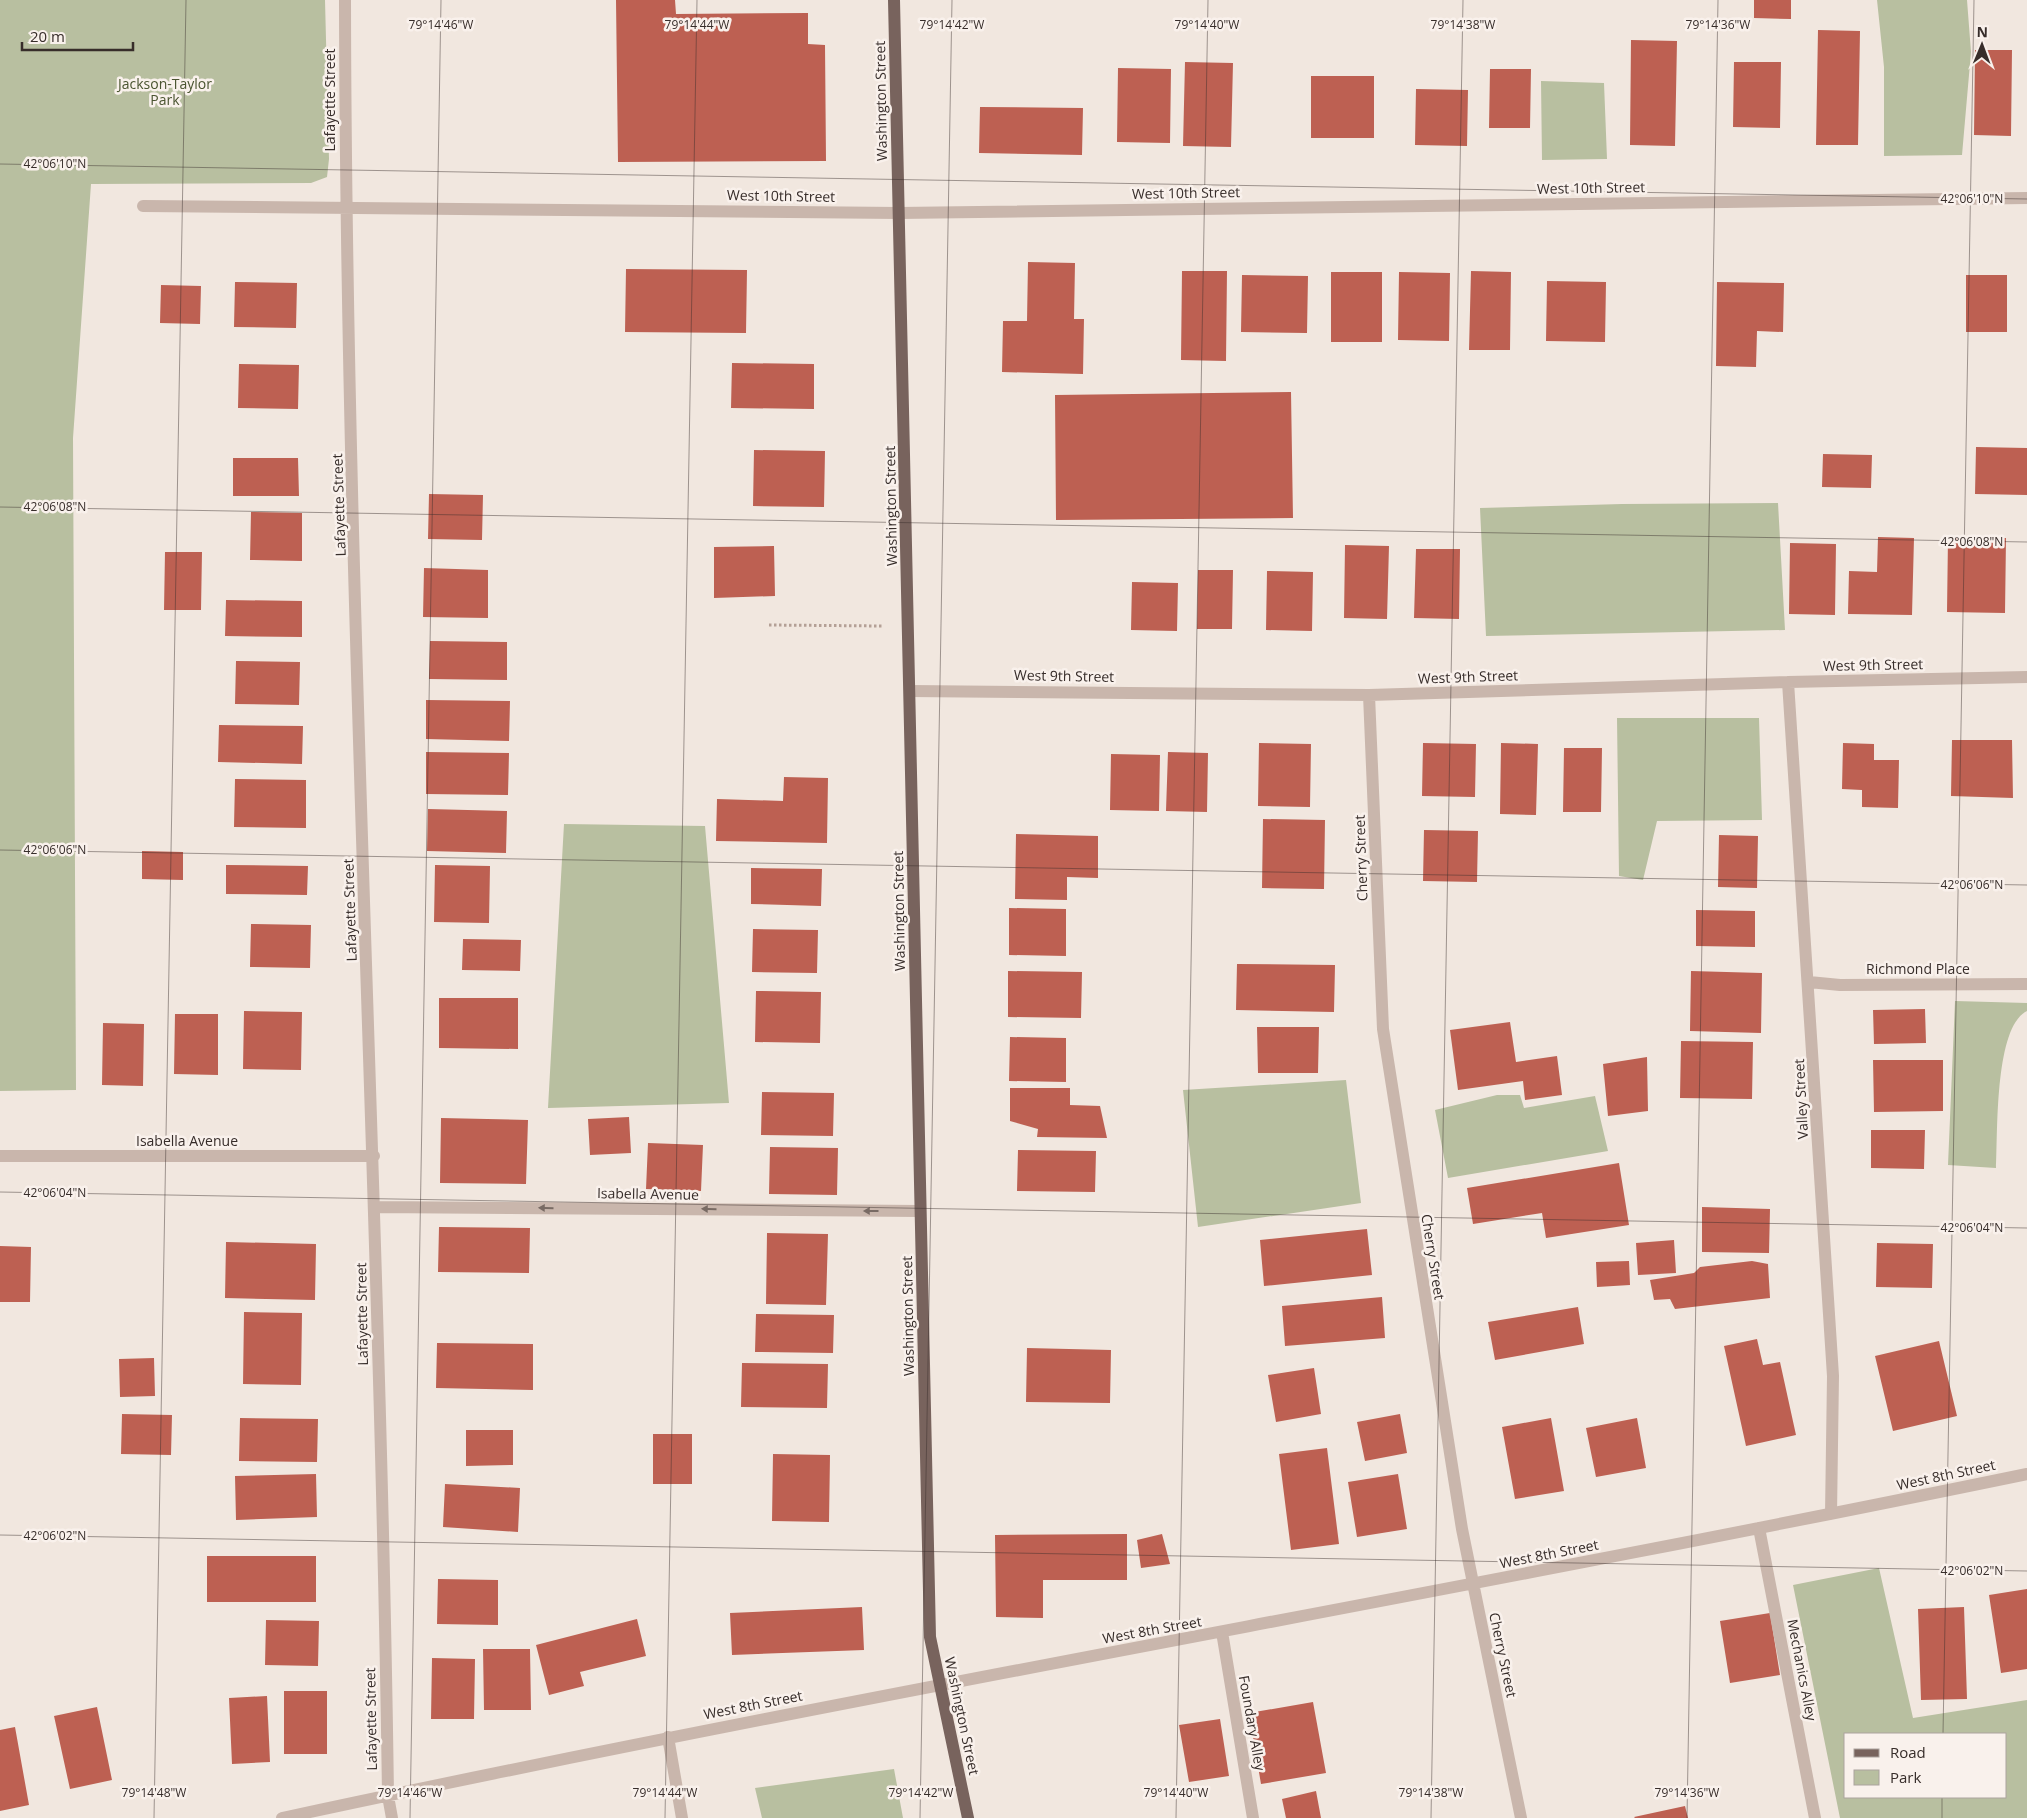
<svg xmlns="http://www.w3.org/2000/svg" width="2027" height="1818" font-family="'Open Sans',sans-serif">
<rect width="100%" height="100%" fill="#f1e7df"/>
<!-- green -->
<path fill="#b8bfa0" fill-rule="evenodd" d="M0,0H325L329,159L327,177L311,183L91,184L73,438L76,1090L0,1091Z
M1877,0H1967L1971,52L1962,155L1884,156V67Z
M1541,81L1604,83L1607,159L1542,160Z
M1778,503L1785,630L1486,636L1480,508L1622,504Z
M1617,718H1759L1762,820L1657,821L1643,880L1619,876Z
M564,824L705,826L729,1103L548,1108Z
M1955,1001L2027,1003V1011C1994,1027 1998,1134 1996,1168L1948,1165Z
M1346,1080L1361,1203L1198,1227L1183,1090Z
M1497,1095H1520L1524,1108L1595,1096L1608,1151L1448,1178L1435,1110Z
M1879,1568L1913,1718L2027,1700V1818H1840L1793,1585ZM1846,1734H2006V1797H1846Z
M894,1769L903,1818H762L755,1788Z"/>
<!-- building -->
<path fill="#bd6052" d="M616,0H675L676,14L808,13V44L825,45L826,161L618,162Z
M1754,0H1791V19L1754,18Z
M1818,30L1860,31L1858,145H1816Z
M1631,40L1677,41L1675,146L1630,145Z
M1975,50H2012L2011,136L1974,135Z
M1185,62L1233,63L1231,147L1183,146Z
M1734,62H1781L1780,128L1733,127Z
M1118,68L1171,69L1170,143L1117,142Z
M1490,69H1531L1530,128H1489Z
M1311,76H1374V138H1311Z
M1416,89L1468,90L1467,146L1415,145Z
M980,107L1083,108L1082,155L979,153Z
M1028,262L1075,263L1074,319H1084L1083,374L1002,372L1003,321H1027Z
M626,269L747,270L746,333L625,332Z
M1182,271H1227L1226,361L1181,360Z
M1471,271L1511,272L1510,350H1469Z
M1331,272H1382V342H1331Z
M1399,272L1450,273L1449,341L1398,340Z
M1242,275L1308,276L1307,333L1241,332Z
M1966,275H2007V332H1966Z
M1547,281L1606,282L1605,342L1546,341Z
M235,282L297,283L296,328L234,327Z
M1717,282L1784,283L1783,332L1757,331L1756,367L1716,366Z
M161,285L201,286L200,324L160,323Z
M732,363L814,364V409L731,408Z
M239,364L299,365L298,409L238,408Z
M1291,392L1293,518L1056,520L1055,395Z
M1976,447L2027,448V495L1975,494Z
M754,450L825,451L824,507L753,506Z
M1823,454L1872,455L1871,488L1822,487Z
M233,458H298L299,496H233Z
M429,494L483,495L482,540L428,539Z
M251,512L302,513V561L250,560Z
M1878,537L1914,538L1912,615L1848,614L1849,571L1877,572Z
M1948,537L2006,538L2005,613L1947,612Z
M1790,543L1836,544L1835,615L1789,614Z
M1345,545L1389,546L1387,619L1344,618Z
M774,546L775,596L714,598V547Z
M1416,549H1460L1459,619L1414,618Z
M165,552H202L201,610H164Z
M424,568L488,570V618L423,617Z
M1198,570H1233L1232,629H1197Z
M1267,571L1313,572L1312,631L1266,630Z
M1132,582L1178,583L1177,631L1131,630Z
M226,600L302,601V637L225,636Z
M430,641L507,642V680L429,679Z
M236,661L300,662L299,705L235,704Z
M426,700L510,701L509,741L426,739Z
M219,725L303,726L302,764L218,762Z
M1952,740H2012L2013,798L1951,796Z
M1259,743L1311,744L1310,807L1258,806Z
M1423,743L1476,744L1475,797L1422,796Z
M1501,743L1538,744L1536,815L1500,814Z
M1843,743L1874,744V760H1899L1898,808L1862,807V790L1842,789Z
M1564,748H1602L1601,812H1563Z
M426,752L509,753L508,795L426,794Z
M1168,752L1208,753L1207,812L1166,811Z
M1111,754L1160,755L1159,811L1110,810Z
M784,777L828,778L827,843L716,841L717,799L783,801Z
M235,779L306,780V828L234,827Z
M428,809L507,811L506,853L427,851Z
M1263,819L1325,820L1324,889L1262,888Z
M1424,830L1478,831L1477,882L1423,881Z
M1016,834L1098,836V878L1067,877V900L1015,899Z
M1719,835L1758,836L1757,888L1718,887Z
M142,851L183,852V880L142,879Z
M226,865L308,866L307,895L226,894Z
M435,865L490,866L489,923L434,922Z
M751,868L822,869L821,906L751,904Z
M1009,908L1066,909V956L1009,955Z
M1696,910L1755,911V947L1696,946Z
M251,924L311,925L310,968L250,967Z
M753,929L818,930L817,973L752,972Z
M463,939L521,940L520,971L462,970Z
M1237,964L1335,965L1334,1012L1236,1010Z
M1008,971L1082,972L1081,1018L1008,1017Z
M1691,971L1762,973L1761,1033L1690,1031Z
M756,991L821,992L820,1043L755,1042Z
M439,998H518V1049L439,1048Z
M1925,1009L1926,1043L1874,1044L1873,1010Z
M244,1011L302,1012L301,1070L243,1069Z
M175,1014H218V1075L174,1074Z
M1510,1022L1516,1062L1557,1056L1562,1095L1525,1100L1523,1081L1458,1090L1450,1030Z
M103,1023L144,1024L143,1086L102,1085Z
M1257,1027H1319L1318,1073H1258Z
M1010,1037L1066,1038V1082L1009,1081Z
M1681,1041L1753,1042L1752,1099L1680,1098Z
M1647,1057L1648,1111L1608,1116L1603,1064Z
M1873,1060H1943V1111L1874,1112Z
M1010,1088H1070V1105L1100,1106L1107,1138L1037,1137L1038,1129L1010,1121Z
M762,1092L834,1093L833,1136L761,1135Z
M629,1117L631,1153L590,1155L588,1119Z
M441,1118L528,1120L526,1184L440,1183Z
M1871,1130H1925L1924,1169L1871,1168Z
M648,1143L703,1145L701,1191L646,1189Z
M770,1147L838,1148L837,1195L769,1194Z
M1018,1150L1096,1151L1095,1192L1017,1191Z
M1619,1163L1629,1225L1546,1238L1542,1213L1473,1224L1467,1188Z
M1702,1207L1770,1209L1769,1253L1702,1252Z
M439,1227L530,1228L529,1273L438,1272Z
M1367,1229L1372,1275L1264,1286L1260,1240Z
M767,1233L828,1234L826,1305L766,1304Z
M1674,1240L1676,1273L1638,1275L1636,1243Z
M226,1242L316,1244L315,1300L225,1298Z
M1877,1243L1933,1244L1932,1288L1876,1287Z
M0,1246L31,1247L30,1302H0Z
M1629,1261L1630,1285L1597,1287L1596,1262Z
M1752,1261L1768,1264L1770,1298L1675,1309L1670,1299L1654,1300L1650,1280L1694,1273L1700,1267Z
M1382,1297L1385,1338L1285,1346L1282,1306Z
M1578,1307L1584,1344L1495,1360L1488,1322Z
M244,1312L302,1313L301,1385L243,1384Z
M756,1314L834,1315L833,1353L755,1352Z
M1757,1339L1763,1365L1780,1362L1796,1435L1746,1446L1724,1346Z
M1939,1341L1957,1416L1893,1431L1875,1356Z
M437,1343L533,1344V1390L436,1388Z
M1027,1348L1111,1350L1110,1403L1026,1402Z
M154,1358L155,1396L120,1397L119,1359Z
M742,1363L828,1364L827,1408L741,1407Z
M1314,1368L1321,1414L1276,1422L1268,1375Z
M122,1414L172,1415L171,1455L121,1454Z
M1400,1414L1407,1453L1365,1461L1357,1422Z
M240,1418L318,1419L317,1462L239,1461Z
M1551,1418L1564,1491L1515,1499L1502,1427Z
M1637,1418L1646,1468L1596,1477L1586,1428Z
M466,1430H513V1465L466,1466Z
M653,1434H692V1484H653Z
M1327,1448L1339,1544L1291,1550L1279,1454Z
M773,1454L830,1455L829,1522L772,1521Z
M316,1474L317,1517L236,1520L235,1476Z
M1398,1474L1407,1529L1357,1537L1348,1482Z
M445,1484L520,1488L518,1532L443,1527Z
M1127,1534V1580H1043V1618L996,1617L995,1535Z
M1162,1534L1170,1564L1141,1568L1137,1540Z
M207,1556H316V1602H207Z
M438,1579L498,1580V1625L437,1624Z
M2027,1589V1669L2001,1673L1989,1595Z
M862,1607L864,1650L732,1655L730,1613Z
M1964,1607L1967,1699L1921,1700L1918,1609Z
M1770,1613L1780,1675L1730,1683L1720,1621Z
M637,1619L646,1656L580,1672L584,1686L549,1695L536,1645Z
M266,1620L319,1621L318,1666L265,1665Z
M483,1649H530L531,1710H484Z
M432,1658L475,1659L474,1719H431Z
M284,1691H327V1754H284Z
M267,1696L270,1762L232,1764L229,1698Z
M1313,1702L1326,1773L1261,1784L1249,1713Z
M97,1707L112,1780L70,1789L54,1716Z
M1220,1719L1229,1776L1189,1782L1179,1725Z
M15,1727L29,1805L0,1811V1730Z
M1316,1791L1321,1818H1286L1282,1799Z
M1685,1806L1688,1818H1635L1634,1817Z"/>
<g fill="none" stroke-linecap="round" stroke-linejoin="round">
<!-- path -->
<path stroke="#b4a096" stroke-width="3" stroke-dasharray="2.5 2.5" stroke-linecap="butt" d="M769,625L883,626"/>
<!-- minor -->
<path stroke="#c9b6ac" stroke-width="12" d="M345,0C346,599 380,1197 388,1796L392,1818
M143,206L899,213L2027,198
M1788,682L1833,1376L1831,1514
M910,691L1369,695L1788,682L2027,677
M1369,695L1383,1029L1462,1529L1521,1818
M1809,982L1840,985L2027,984
M0,1156H374
M375,1207L920,1211
M1759,1528L1815,1818
M1222,1632L1253,1818
M668,1737L682,1818
M282,1818C862,1693 1446,1594 2027,1474"/>
<!-- major -->
<path stroke="#78635d" stroke-width="12" d="M894,0L930,1637L968,1818"/>
</g>
<!-- one-way arrows -->
<defs><path id="oneway-solid" d="M-6-.8H1V-3.2L6.5 0L1 3.2V.8H-6Z" transform="scale(1.25)"/></defs>
<g fill="#796b64">
<use href="#oneway-solid" transform="translate(546 1208) rotate(-179)"/>
<use href="#oneway-solid" transform="translate(709 1209) rotate(-179)"/>
<use href="#oneway-solid" transform="translate(871 1211) rotate(-180)"/>
</g>
<!-- ticks -->
<path fill="none" stroke="#372d2a" stroke-width="1" stroke-opacity="0.45" d="M0,164L2027,199M0,507L2027,542M0,850L2027,885M0,1192L2027,1228M0,1535L2027,1571M1943,1734L1974,0M154,1818L186,0M410,1818L441,0M665,1818L697,0M920,1818L952,0M1176,1818L1208,0M1431,1818L1463,0M1687,1818L1718,0M1942,1818V1797"/>
<g text-anchor="middle" stroke-width="5" stroke-linejoin="round" paint-order="stroke">
<!-- park labels -->
<g font-size="14" fill="#4a5430" stroke="#f9f1ec">
<text x="165" y="89">Jackson-Taylor<tspan x="165" dy="16">Park</tspan></text>
</g>
<!-- street labels -->
<g font-size="14" fill="#372d2a" stroke="#f9f1ec">
<text transform="translate(330 100) rotate(-90)" y="5">Lafayette Street</text>
<text transform="translate(881 101) rotate(-91)" y="5">Washington Street</text>
<text transform="translate(1591 188) rotate(-1)" y="5">West 10th Street</text>
<text transform="translate(1186 193) rotate(-1)" y="5">West 10th Street</text>
<text transform="translate(781 196) rotate(1)" y="5">West 10th Street</text>
<text transform="translate(339 505) rotate(-92)" y="5">Lafayette Street</text>
<text transform="translate(891 506) rotate(-91)" y="5">Washington Street</text>
<text transform="translate(1873 665) rotate(-1)" y="5">West 9th Street</text>
<text transform="translate(1064 676) rotate(1)" y="5">West 9th Street</text>
<text transform="translate(1468 677) rotate(-2)" y="5">West 9th Street</text>
<text transform="translate(1361 858) rotate(-92)" y="5">Cherry Street</text>
<text transform="translate(350 910) rotate(-92)" y="5">Lafayette Street</text>
<text transform="translate(899 911) rotate(-91)" y="5">Washington Street</text>
<text x="1918" y="974">Richmond Place</text>
<text transform="translate(1801 1099) rotate(-93)" y="5">Valley Street</text>
<text x="187" y="1146">Isabella Avenue</text>
<text transform="translate(648 1194) rotate(1)" y="5">Isabella Avenue</text>
<text transform="translate(1433 1257) rotate(81)" y="5">Cherry Street</text>
<text transform="translate(362 1314) rotate(-91)" y="5">Lafayette Street</text>
<text transform="translate(908 1316) rotate(-91)" y="5">Washington Street</text>
<text transform="translate(1946 1475) rotate(-12)" y="5">West 8th Street</text>
<text transform="translate(1549 1554) rotate(-11)" y="5">West 8th Street</text>
<text transform="translate(1152 1630) rotate(-10)" y="5">West 8th Street</text>
<text transform="translate(1503 1655) rotate(78)" y="5">Cherry Street</text>
<text transform="translate(1802 1670) rotate(79)" y="5">Mechanics Alley</text>
<text transform="translate(753 1705) rotate(-11)" y="5">West 8th Street</text>
<text transform="translate(962 1716) rotate(78)" y="5">Washington Street</text>
<text transform="translate(371 1719) rotate(-91)" y="5">Lafayette Street</text>
<text transform="translate(1252 1723) rotate(80)" y="5">Foundary Alley</text>
</g>
</g>
<g font-size="12" text-anchor="middle" fill="#372d2a" stroke="#f9f1ec" stroke-width="5" stroke-linejoin="round" paint-order="stroke">
<text x="441" y="29">79°14'46"W</text>
<text x="697" y="29">79°14'44"W</text>
<text x="952" y="29">79°14'42"W</text>
<text x="1207" y="29">79°14'40"W</text>
<text x="1463" y="29">79°14'38"W</text>
<text x="1718" y="29">79°14'36"W</text>
<text x="55" y="168">42°06'10"N</text>
<text x="1972" y="203">42°06'10"N</text>
<text x="55" y="511">42°06'08"N</text>
<text x="1972" y="546">42°06'08"N</text>
<text x="55" y="854">42°06'06"N</text>
<text x="1972" y="889">42°06'06"N</text>
<text x="55" y="1197">42°06'04"N</text>
<text x="1972" y="1232">42°06'04"N</text>
<text x="55" y="1540">42°06'02"N</text>
<text x="1972" y="1575">42°06'02"N</text>
<text x="154" y="1797">79°14'48"W</text>
<text x="410" y="1797">79°14'46"W</text>
<text x="665" y="1797">79°14'44"W</text>
<text x="921" y="1797">79°14'42"W</text>
<text x="1176" y="1797">79°14'40"W</text>
<text x="1431" y="1797">79°14'38"W</text>
<text x="1687" y="1797">79°14'36"W</text>
</g>
<!-- legend -->
<rect x="1844" y="1733" width="162" height="65" fill="#f9f1ec" stroke="#aba39e"/>
<rect x="1854" y="1749" width="25" height="8" fill="#78635d" stroke="#aba39e"/>
<text x="1890" y="1758" font-size="15" fill="#372d2a">Road</text>
<rect x="1854" y="1770" width="25" height="15" fill="#b8bfa0" stroke="#aba39e"/>
<text x="1890" y="1783" font-size="15" fill="#372d2a">Park</text>
<!-- north arrow -->
<g transform="translate(1982 45) rotate(1)" stroke="#f9f1ec" stroke-width="4" paint-order="stroke">
<path d="M0-4L9 19L0 12L-9 19Z" fill="#372d2a"/>
<text y="-8" font-size="14" font-weight="bold" text-anchor="middle" fill="#372d2a">N</text>
</g>
<!-- scale -->
<path d="M22 42v8h111v-8" fill="none" stroke="#372d2a" stroke-width="2.5"/>
<text x="30" y="42" font-size="15" fill="#372d2a" stroke="#f9f1ec" stroke-width="4" paint-order="stroke">20 m</text>
</svg>
